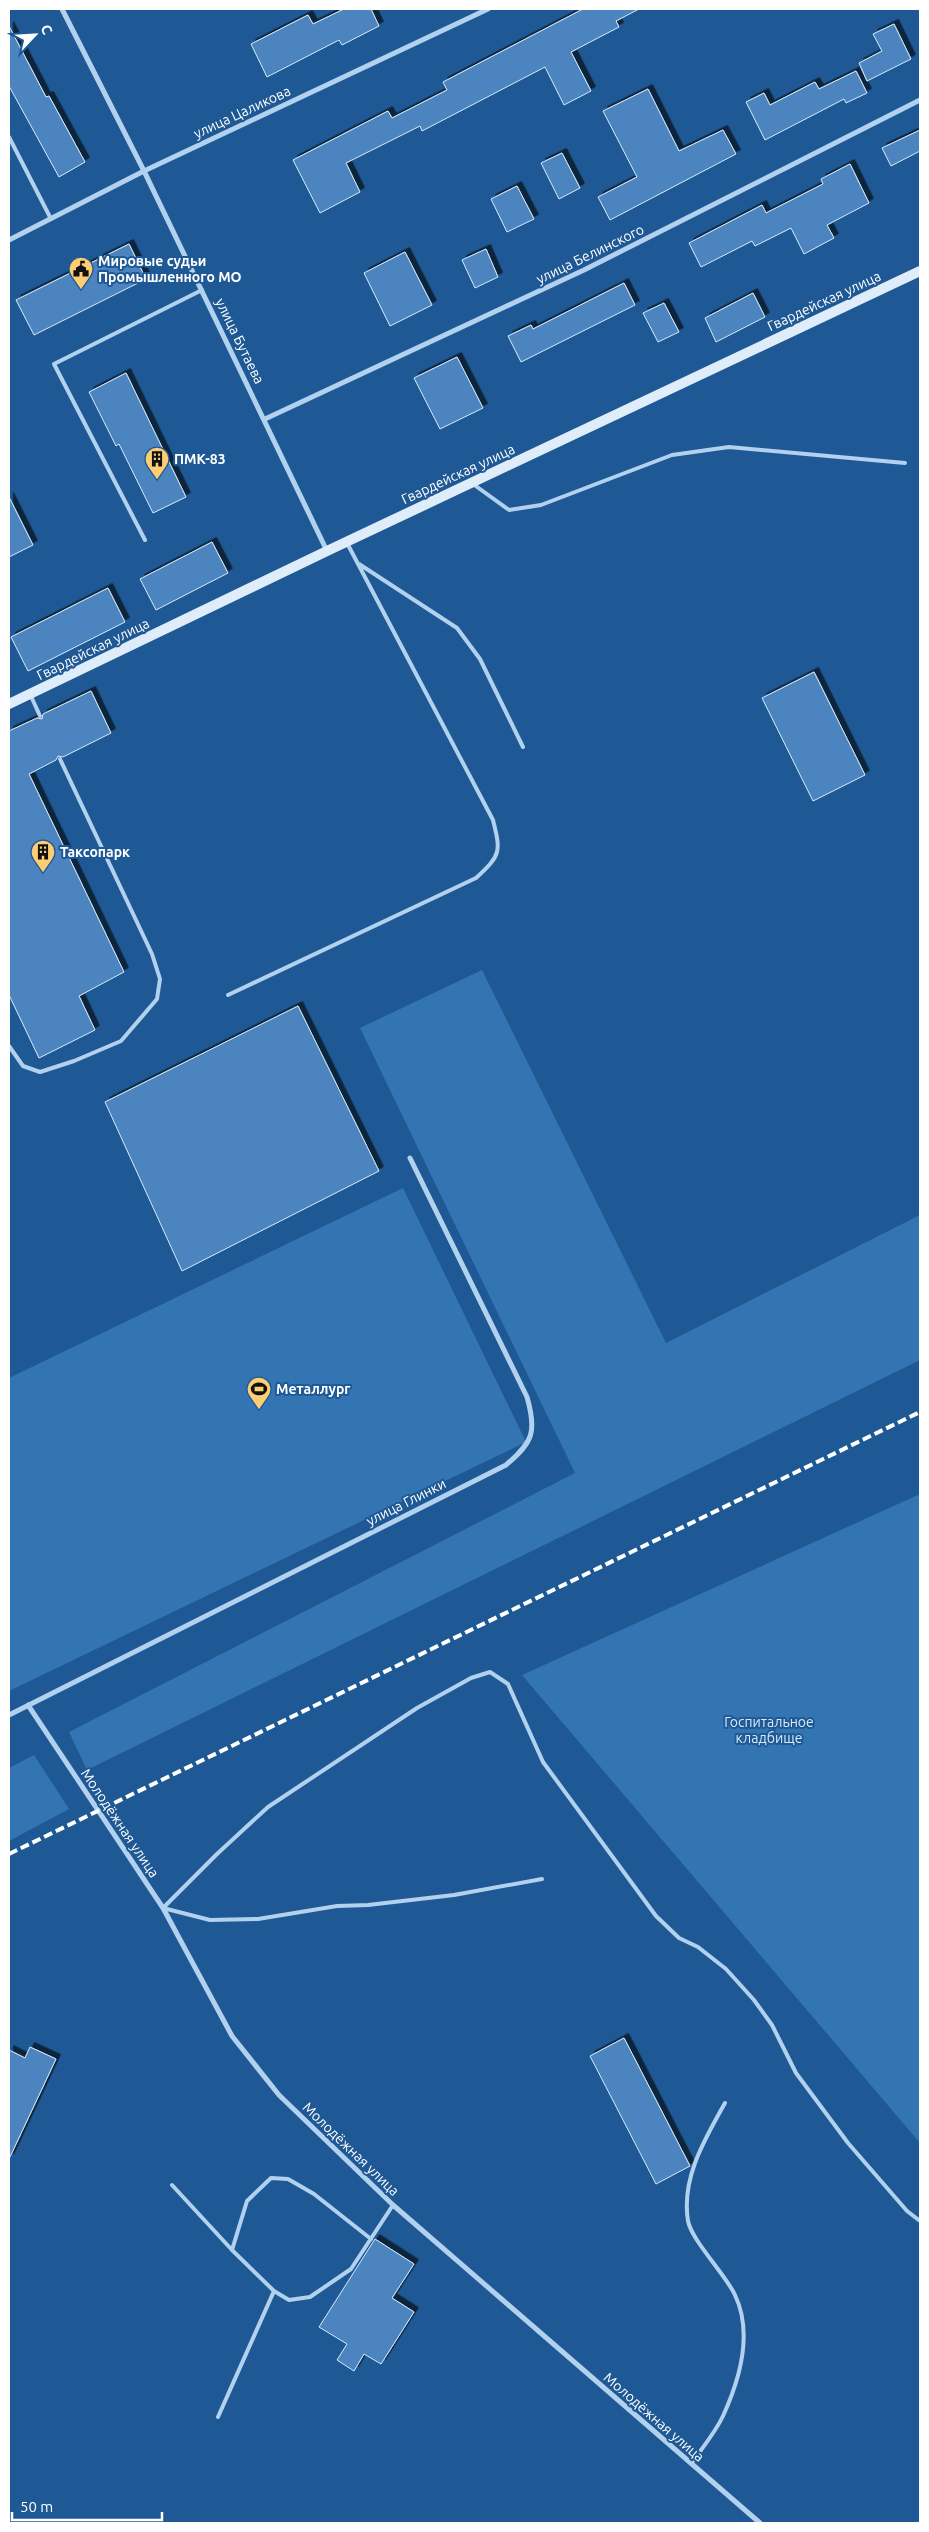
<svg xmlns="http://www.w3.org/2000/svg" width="929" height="2532" font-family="Ubuntu,sans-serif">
<defs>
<filter id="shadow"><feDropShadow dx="4.5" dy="-4.5" stdDeviation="0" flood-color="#0009"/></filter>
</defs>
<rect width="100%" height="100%" fill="#1f5995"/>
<!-- green -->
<path fill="#3374b3" d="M482,970L666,1343L920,1215V1360L87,1770L69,1732L575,1473L360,1028Z
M403,1188L526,1442L9,1691V1378Z
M920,1494V2143L522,1675Z
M34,1755L69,1809L9,1841V1768Z"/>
<!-- building -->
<path fill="#4b84be" stroke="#d9eafa" filter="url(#shadow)" d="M344,9H371L379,26L342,45L339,40L267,77L251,44L308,15L313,24Z
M583,9H639L616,21L619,27L571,52L591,91L564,105L545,67L422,131L420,126L346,163L360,192L320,213L293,160L388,111L392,118L447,90L443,82Z
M894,24L911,59L867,81L859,63L882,51L873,34Z
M9,26L46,97L49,96L85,162L59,177L9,86Z
M856,71L867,93L846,103L844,99L765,140L746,102L764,93L770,105L815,82L819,89Z
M648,89L679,151L723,130L736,154L610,220L598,197L637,177L603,111Z
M920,130V151L891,166L882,148Z
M562,153L580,188L559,199L541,163Z
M850,164L869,203L827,225L834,238L804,254L791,228L755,246L752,241L701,267L689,243L762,205L766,213L823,184L821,179Z
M517,186L534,219L507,232L491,199Z
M129,244L146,279L34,335L16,300Z
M486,249L498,277L475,288L462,260Z
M405,252L432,305L390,326L364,273Z
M624,283L635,305L521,362L508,336L531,325L533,329Z
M753,293L765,317L716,342L705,318Z
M664,303L679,332L658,342L643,313Z
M457,357L483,408L440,429L414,378Z
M126,373L186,497L153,513L119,444L116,446L89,392Z
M9,497L33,545L9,557Z
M212,542L228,573L156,610L140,579Z
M108,588L125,622L28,671L11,637Z
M814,672L865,775L813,801L762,698Z
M91,691L111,733L63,757L58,756L56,760L29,774L124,972L79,996L95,1030L39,1058L9,995V731L37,718L42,719L43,714Z
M298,1006L379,1171L182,1271L105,1102Z
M624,2038L690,2166L656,2184L590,2056Z
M30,2047L56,2059L9,2159V2050L25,2058Z
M375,2239L414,2264L392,2298L414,2312L381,2364L364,2354L354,2371L337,2360L347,2344L319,2327Z"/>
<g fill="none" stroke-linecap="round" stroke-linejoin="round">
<!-- lane -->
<path stroke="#b2d1ef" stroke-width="4" d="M9,137L51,219
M473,484L509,510L541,505L672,455L729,447L905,463
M145,540L54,364L202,290
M359,564L457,628L480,659L523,747
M30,694L40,716
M228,995L476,878C501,855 501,852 493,820L347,543
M9,1046L23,1066L40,1072L74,1061L121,1041L157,999L160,979L152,954L60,759
M163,1908L217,1854L268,1807L417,1708L471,1678L490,1672L508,1684L543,1762L656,1916L679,1938L698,1947L726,1969L754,2000L772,2025L796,2073L848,2143L907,2211L920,2221
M163,1908L210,1920L258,1919L337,1906L368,1905L454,1895L542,1879
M172,2185L232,2250L274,2291L289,2300L310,2297L351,2269L393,2205
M232,2250L247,2201L271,2178L288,2179L314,2194L371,2239
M218,2417L274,2291
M691,2464C702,2448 715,2433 723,2416C740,2379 753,2333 735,2295C726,2275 692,2241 688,2221C681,2178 705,2139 725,2103"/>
<!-- street -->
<path stroke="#b2d1ef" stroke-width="5" d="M62,9L144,171L327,551
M9,240L144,171L488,9
M265,419L584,270L920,100
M28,1705L163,1908L232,2036L279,2095L393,2205L760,2523
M9,1715L506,1465C533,1442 537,1432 527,1397L410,1158"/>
<!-- secondary -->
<path stroke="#dfedfb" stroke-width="10" d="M9,704L327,551L920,271"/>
<!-- rail -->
<path stroke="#fff" stroke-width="4" stroke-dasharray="9 4" stroke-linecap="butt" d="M9,1854L920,1412"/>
</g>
<!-- icons -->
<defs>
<symbol id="civic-pin" viewBox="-11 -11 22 30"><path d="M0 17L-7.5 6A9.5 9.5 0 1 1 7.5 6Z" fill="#fdcd72" stroke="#1f5995"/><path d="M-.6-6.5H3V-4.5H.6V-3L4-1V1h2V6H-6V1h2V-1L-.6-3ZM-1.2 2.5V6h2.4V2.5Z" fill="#111"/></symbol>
<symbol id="building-pin" viewBox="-11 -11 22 30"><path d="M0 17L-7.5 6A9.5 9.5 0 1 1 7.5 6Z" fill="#fdcd72" stroke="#1f5995"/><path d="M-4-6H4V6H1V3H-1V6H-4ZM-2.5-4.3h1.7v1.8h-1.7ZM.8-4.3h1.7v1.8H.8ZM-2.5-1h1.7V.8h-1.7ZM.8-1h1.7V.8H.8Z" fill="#111"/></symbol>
<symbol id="stadium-pin" viewBox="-11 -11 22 30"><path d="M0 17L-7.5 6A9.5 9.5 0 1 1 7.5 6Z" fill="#fdcd72" stroke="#1f5995"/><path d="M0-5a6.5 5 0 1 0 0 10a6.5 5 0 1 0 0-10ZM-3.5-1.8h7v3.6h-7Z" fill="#111"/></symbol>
</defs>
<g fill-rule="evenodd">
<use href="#civic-pin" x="67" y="255" width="28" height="38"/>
<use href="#building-pin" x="143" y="445" width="28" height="38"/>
<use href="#building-pin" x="29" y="838" width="28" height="38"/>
<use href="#stadium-pin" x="245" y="1375" width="28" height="38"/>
</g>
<g text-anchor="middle" stroke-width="4" stroke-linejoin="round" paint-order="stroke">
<!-- street labels -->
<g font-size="14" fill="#fff" stroke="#1f5995">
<text transform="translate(242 112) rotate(-25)" y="5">улица Цаликова</text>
<text transform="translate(590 254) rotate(-26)" y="5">улица Белинского</text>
<text transform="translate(824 301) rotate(-25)" y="5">Гвардейская улица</text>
<text transform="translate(240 341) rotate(64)" y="5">улица Бутаева</text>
<text transform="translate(458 474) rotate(-25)" y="5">Гвардейская улица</text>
<text transform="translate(93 649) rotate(-26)" y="5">Гвардейская улица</text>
<text transform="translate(406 1502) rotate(-27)" y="5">улица Глинки</text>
<text transform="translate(120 1823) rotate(56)" y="5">Молодёжная улица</text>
<text transform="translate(351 2149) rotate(44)" y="5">Молодёжная улица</text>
<text transform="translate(654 2417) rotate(41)" y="5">Молодёжная улица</text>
</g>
<!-- poi labels -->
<g font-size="14" font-weight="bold" fill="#fff" stroke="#1f5995" text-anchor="start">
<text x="98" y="266">Мировые судьи<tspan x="98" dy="16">Промышленного МО</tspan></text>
<text x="174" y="464">ПМК-83</text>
<text x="60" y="857">Таксопарк</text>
<text x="276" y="1394">Металлург</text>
</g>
<!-- park labels -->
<g font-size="14" fill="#d9eafa" stroke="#1f5995">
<text x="769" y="1727">Госпитальное<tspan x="769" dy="16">кладбище</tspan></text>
</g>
</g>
<!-- border -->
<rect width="929" height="2532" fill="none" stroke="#ffffff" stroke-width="20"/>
<!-- north arrow -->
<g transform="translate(35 35) rotate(65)" stroke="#1f5995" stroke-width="4" paint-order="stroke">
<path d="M0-4L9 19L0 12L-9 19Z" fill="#ffffff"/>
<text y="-8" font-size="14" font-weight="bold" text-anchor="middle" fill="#ffffff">С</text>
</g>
<!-- scale -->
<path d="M12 2512v8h150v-8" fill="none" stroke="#ffffff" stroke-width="2.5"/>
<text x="20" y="2512" font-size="15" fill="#ffffff" stroke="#1f5995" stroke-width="4" paint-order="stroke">50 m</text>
</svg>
